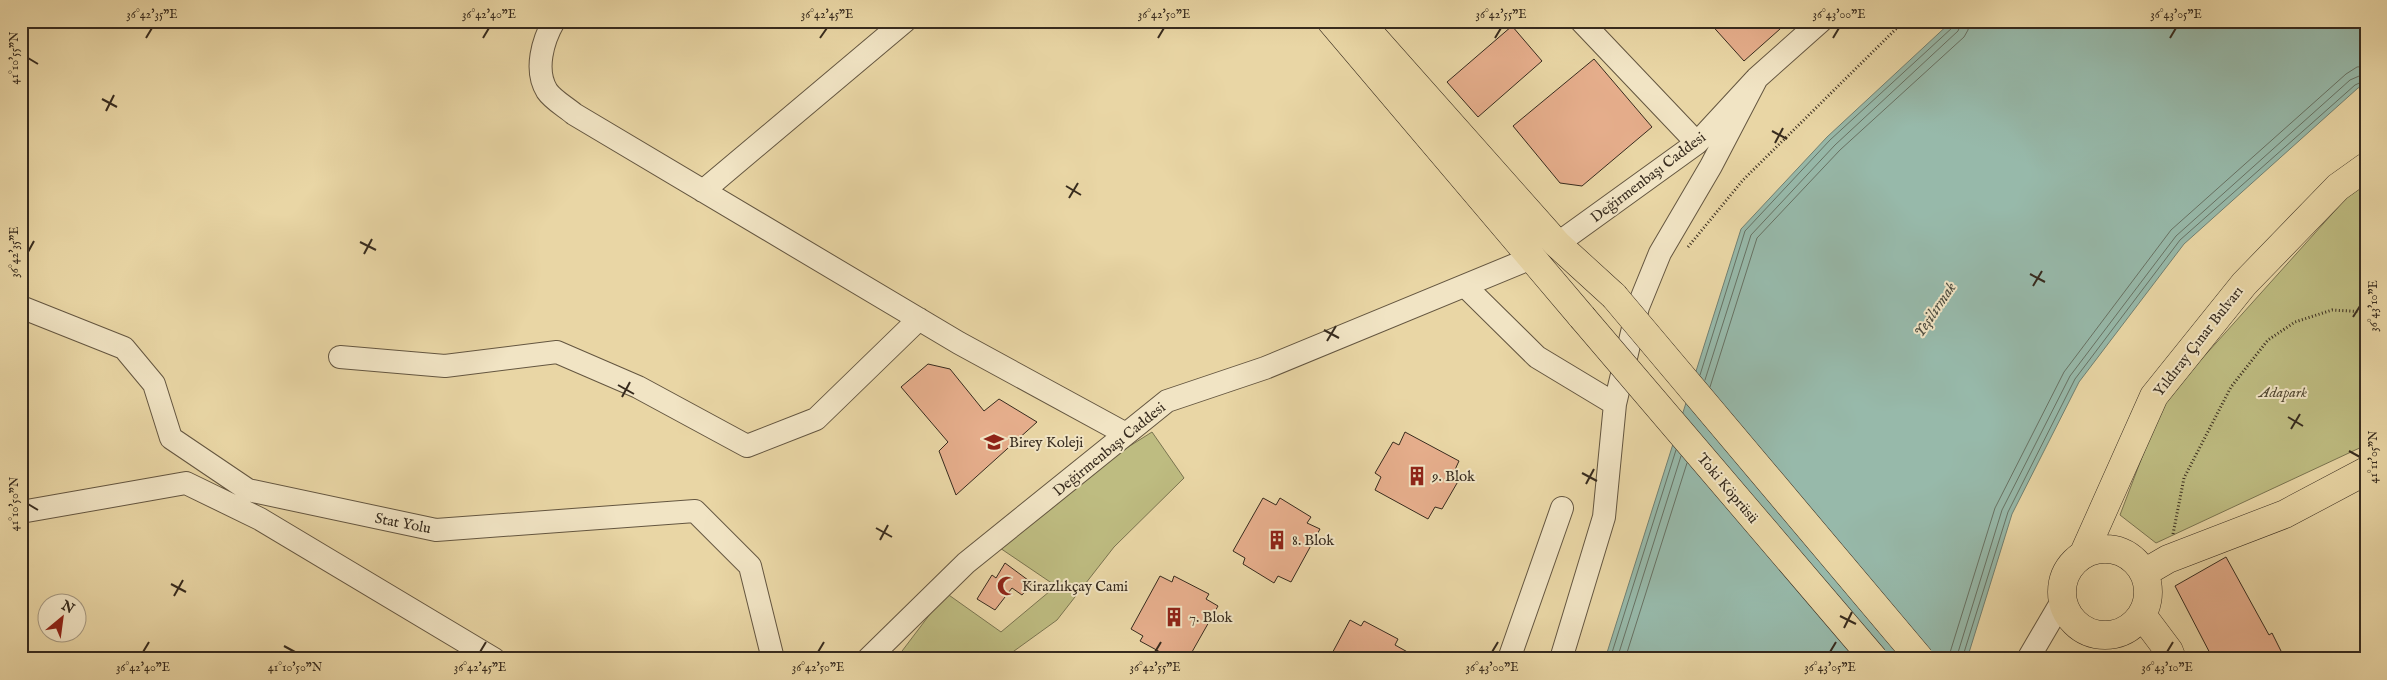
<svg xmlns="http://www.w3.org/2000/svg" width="2387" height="680" font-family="'IM FELL English',serif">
<rect width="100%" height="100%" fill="#e9d6a5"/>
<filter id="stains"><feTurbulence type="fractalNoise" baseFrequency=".004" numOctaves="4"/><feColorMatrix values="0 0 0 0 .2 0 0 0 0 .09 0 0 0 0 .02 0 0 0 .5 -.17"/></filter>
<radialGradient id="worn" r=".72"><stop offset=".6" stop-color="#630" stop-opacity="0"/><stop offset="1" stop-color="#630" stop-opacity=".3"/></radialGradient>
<!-- green -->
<path fill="#bebc81" stroke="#7a7450" d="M2366,185V445L2156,543L2120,515L2163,402L2350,194Z
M1152,432L1184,478L1114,547L1057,620L1003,659H896L946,593L1001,632L1056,586L997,546L1125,449Z"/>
<!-- water -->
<path fill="#97b9aa" stroke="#718072" d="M1952,21H2366V84L2358,88L2184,244L2079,382L2012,514L1967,659H1605L1741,229L1827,137Z"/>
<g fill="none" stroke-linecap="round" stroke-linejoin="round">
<!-- shore -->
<path stroke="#677264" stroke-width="1" d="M1700,375L1745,231L1830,140L1953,27L1955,21
M1705,380L1751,235L1835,145L1958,31L1962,21
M1710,387L1757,238L1840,150L1964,37L1968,30L1969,21
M1610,659L1676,450
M1617,659L1681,456
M1625,659L1687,463
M1948,659L1995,508L2064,372L2171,230L2346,74L2357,67L2366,66
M1956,659L2002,510L2070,376L2176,236L2350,80L2366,73
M1962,659L2008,512L2075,379L2180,240L2355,85L2366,80"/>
</g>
<!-- building -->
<path fill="#e6ae8c" stroke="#372b1e" d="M1708,21H1789L1744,61Z
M1512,26L1542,61L1478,117L1447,82Z
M1594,59L1652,127L1582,186L1560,183L1513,126Z
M928,364L950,369L984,411L999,399L1037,422L956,495L939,451L948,442L901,387Z
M1405,432L1459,461L1453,474L1460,478L1442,509L1435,507L1428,519L1375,490L1381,477L1375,473L1393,442L1399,445Z
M1263,498L1276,505L1280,498L1311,517L1307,523L1320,529L1291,582L1278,576L1274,583L1243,564L1245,558L1233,551Z
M2226,557L2269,635L2272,633L2285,659H2213L2175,586Z
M1005,563L1032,583L1022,595L1012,588L995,610L977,599L992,575L996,578Z
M1160,576L1172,582L1174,576L1209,594L1206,599L1218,606L1188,659L1176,653L1173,659L1140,641L1143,636L1131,629Z
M1350,620L1361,626L1364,621L1398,639L1395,645L1420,659H1329Z"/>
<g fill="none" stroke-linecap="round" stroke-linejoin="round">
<defs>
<path id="minor" d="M554,21C543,40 534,70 547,91C553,100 566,107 574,114L959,343L1126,434
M1581,21L1697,143
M703,191L905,21
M1557,244L1697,143L1757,78L1821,21
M1465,286L1537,357L1615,404
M21,307L124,348L154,384L171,438L248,490L436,530L695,511L750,566L773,659
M340,357L445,366L557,352L638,387L747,446L816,419L919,319
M21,512L186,483L260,519L494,659
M868,659L966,563L1167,401L1265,368L1534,257
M1509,659L1562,508
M1561,659L1604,517L1615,404L1638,307L1660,253L1711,166L1757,78
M2028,659L2062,601"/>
<path id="major" d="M1331,21L1582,317
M1359,21L1557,244L1614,296
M2062 592a43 43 0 1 1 86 0a43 43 0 1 1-86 0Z
M2084,553L2154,396L2244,284L2338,187L2366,167
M2144,573L2168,559L2285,514L2366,471
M2142,615L2169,651L2172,659"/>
</defs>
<!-- minor casing -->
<use href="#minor" stroke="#645640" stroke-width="24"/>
<!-- major casing -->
<use href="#major" stroke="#372b1e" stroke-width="29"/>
<!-- path -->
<path stroke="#372b1e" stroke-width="3" stroke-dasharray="1 2.5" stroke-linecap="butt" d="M1688,247L1743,180L1904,21
M2173,534L2184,478L2231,387L2268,340L2295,322L2332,310L2366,312"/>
<!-- minor -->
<use href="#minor" stroke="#f1e4c4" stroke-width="22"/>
<!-- major -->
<use href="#major" stroke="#e9d6a5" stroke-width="28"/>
<defs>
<path id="major-bridge" d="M1614,296L1920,659
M1582,317L1874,659"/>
</defs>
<!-- major-bridge casing -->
<use href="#major-bridge" stroke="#372b1e" stroke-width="29" stroke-linecap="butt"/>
<!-- major-bridge -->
<use href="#major-bridge" stroke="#e9d6a5" stroke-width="28"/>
</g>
<!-- ticks -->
<path fill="none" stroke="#372b1e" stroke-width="2" d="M146,38L152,28M483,38L489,28M820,38L827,28M1158,38L1164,28M1495,38L1501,28M1833,38L1839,28M2170,38L2176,28M28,58L38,64M102,99L117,107M106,111L114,95M1772,131L1787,139M1775,143L1783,128M1066,186L1081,195M1069,198L1078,183M360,242L376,250M28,252L34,241M364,254L372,239M2030,274L2045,282M2033,286L2042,271M2353,317L2360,306M1324,330L1339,338M1327,341L1336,326M618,385L634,394M622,397L630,382M2288,417L2303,426M2291,429L2300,414M2349,451L2360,457M1582,473L1597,481M1586,484L1594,469M28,504L38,510M876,528L892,537M880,540L888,525M171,584L186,592M174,596L183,580M1840,616L1856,624M1844,628L1852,612M284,646L295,652M143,652L149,642M480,652L486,642M818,652L824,642M1155,652L1161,642M1492,652L1498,642M1830,652L1836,642M2167,652L2173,642"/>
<!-- icons -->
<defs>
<symbol id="school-bare" viewBox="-9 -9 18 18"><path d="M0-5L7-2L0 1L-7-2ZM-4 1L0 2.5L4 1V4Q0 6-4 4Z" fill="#8f2418" stroke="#f1e4c4" stroke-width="2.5" paint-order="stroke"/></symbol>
<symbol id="building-bare" viewBox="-9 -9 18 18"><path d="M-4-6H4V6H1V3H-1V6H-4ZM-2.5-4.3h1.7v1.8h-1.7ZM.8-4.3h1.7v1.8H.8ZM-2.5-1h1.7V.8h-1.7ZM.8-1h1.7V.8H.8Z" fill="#8f2418" stroke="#f1e4c4" stroke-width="2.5" paint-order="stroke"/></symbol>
<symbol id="mosque-bare" viewBox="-9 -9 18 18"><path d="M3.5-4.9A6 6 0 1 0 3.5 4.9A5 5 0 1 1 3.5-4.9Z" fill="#8f2418" stroke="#f1e4c4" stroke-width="2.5" paint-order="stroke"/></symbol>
</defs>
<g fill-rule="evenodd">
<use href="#school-bare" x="980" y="428" width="28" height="28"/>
<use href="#building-bare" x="1403" y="462" width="28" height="28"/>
<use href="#building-bare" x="1263" y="526" width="28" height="28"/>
<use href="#mosque-bare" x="993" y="572" width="28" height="28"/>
<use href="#building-bare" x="1160" y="603" width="28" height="28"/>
</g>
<g text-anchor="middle" stroke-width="4" stroke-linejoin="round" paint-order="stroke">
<!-- street labels -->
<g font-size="15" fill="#372b1e" stroke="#f1e4c4">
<text transform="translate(1648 177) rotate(-37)" y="5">Değirmenbaşı Caddesi</text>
<text transform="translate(2198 341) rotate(-52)" y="5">Yıldıray Çınar Bulvarı</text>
<text transform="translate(1109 449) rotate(-39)" y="5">Değirmenbaşı Caddesi</text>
<text transform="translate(1728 488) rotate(50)" y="5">Toki Köprüsü</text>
<text transform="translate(403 523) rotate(11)" y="5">Stat Yolu</text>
</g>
<!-- park labels -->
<g font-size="15" font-style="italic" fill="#524832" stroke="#f1e4c4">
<text x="2283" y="397">Adapark</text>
</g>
<!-- poi labels -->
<g font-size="15" fill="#372b1e" stroke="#f1e4c4" text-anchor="start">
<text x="1009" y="447">Birey Koleji</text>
<text x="1432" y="481">9. Blok</text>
<text x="1292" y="545">8. Blok</text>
<text x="1022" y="591">Kirazlıkçay Cami</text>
<text x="1189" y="622">7. Blok</text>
</g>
<!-- water labels -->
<g font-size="16" font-style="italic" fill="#4f4e41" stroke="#f1e4c4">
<text transform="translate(1934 309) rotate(-56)" y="6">Yeşilırmak</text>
</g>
</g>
<!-- margin -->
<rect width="2387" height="680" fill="none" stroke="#e9d6a5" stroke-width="55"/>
<!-- north arrow -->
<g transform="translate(62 618) rotate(29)"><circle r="24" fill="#f1e4c4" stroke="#a79a82"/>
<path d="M0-4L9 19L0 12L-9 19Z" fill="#8f2418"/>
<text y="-8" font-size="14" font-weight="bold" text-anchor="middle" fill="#372b1e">N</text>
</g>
<rect x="28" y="28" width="2332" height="624" fill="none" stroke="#372b1e" stroke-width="2"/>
<g font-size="12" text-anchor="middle" fill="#372b1e">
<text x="152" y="18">36°42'35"E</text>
<text x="489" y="18">36°42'40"E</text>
<text x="827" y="18">36°42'45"E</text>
<text x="1164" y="18">36°42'50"E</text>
<text x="1501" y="18">36°42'55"E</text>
<text x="1839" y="18">36°43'00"E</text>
<text x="2176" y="18">36°43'05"E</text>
<text transform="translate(14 58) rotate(-90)" y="4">41°10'55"N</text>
<text transform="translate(14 252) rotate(-90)" y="4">36°42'35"E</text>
<text transform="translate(2373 306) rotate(-90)" y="4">36°43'10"E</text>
<text transform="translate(2373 457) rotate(-90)" y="4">41°11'05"N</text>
<text transform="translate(14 504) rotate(-90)" y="4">41°10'50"N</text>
<text x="143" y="671">36°42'40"E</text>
<text x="295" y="671">41°10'50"N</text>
<text x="480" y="671">36°42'45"E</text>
<text x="818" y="671">36°42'50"E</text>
<text x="1155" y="671">36°42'55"E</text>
<text x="1492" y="671">36°43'00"E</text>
<text x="1830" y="671">36°43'05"E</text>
<text x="2167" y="671">36°43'10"E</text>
</g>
<rect width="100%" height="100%" filter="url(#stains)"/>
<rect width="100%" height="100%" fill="url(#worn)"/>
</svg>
